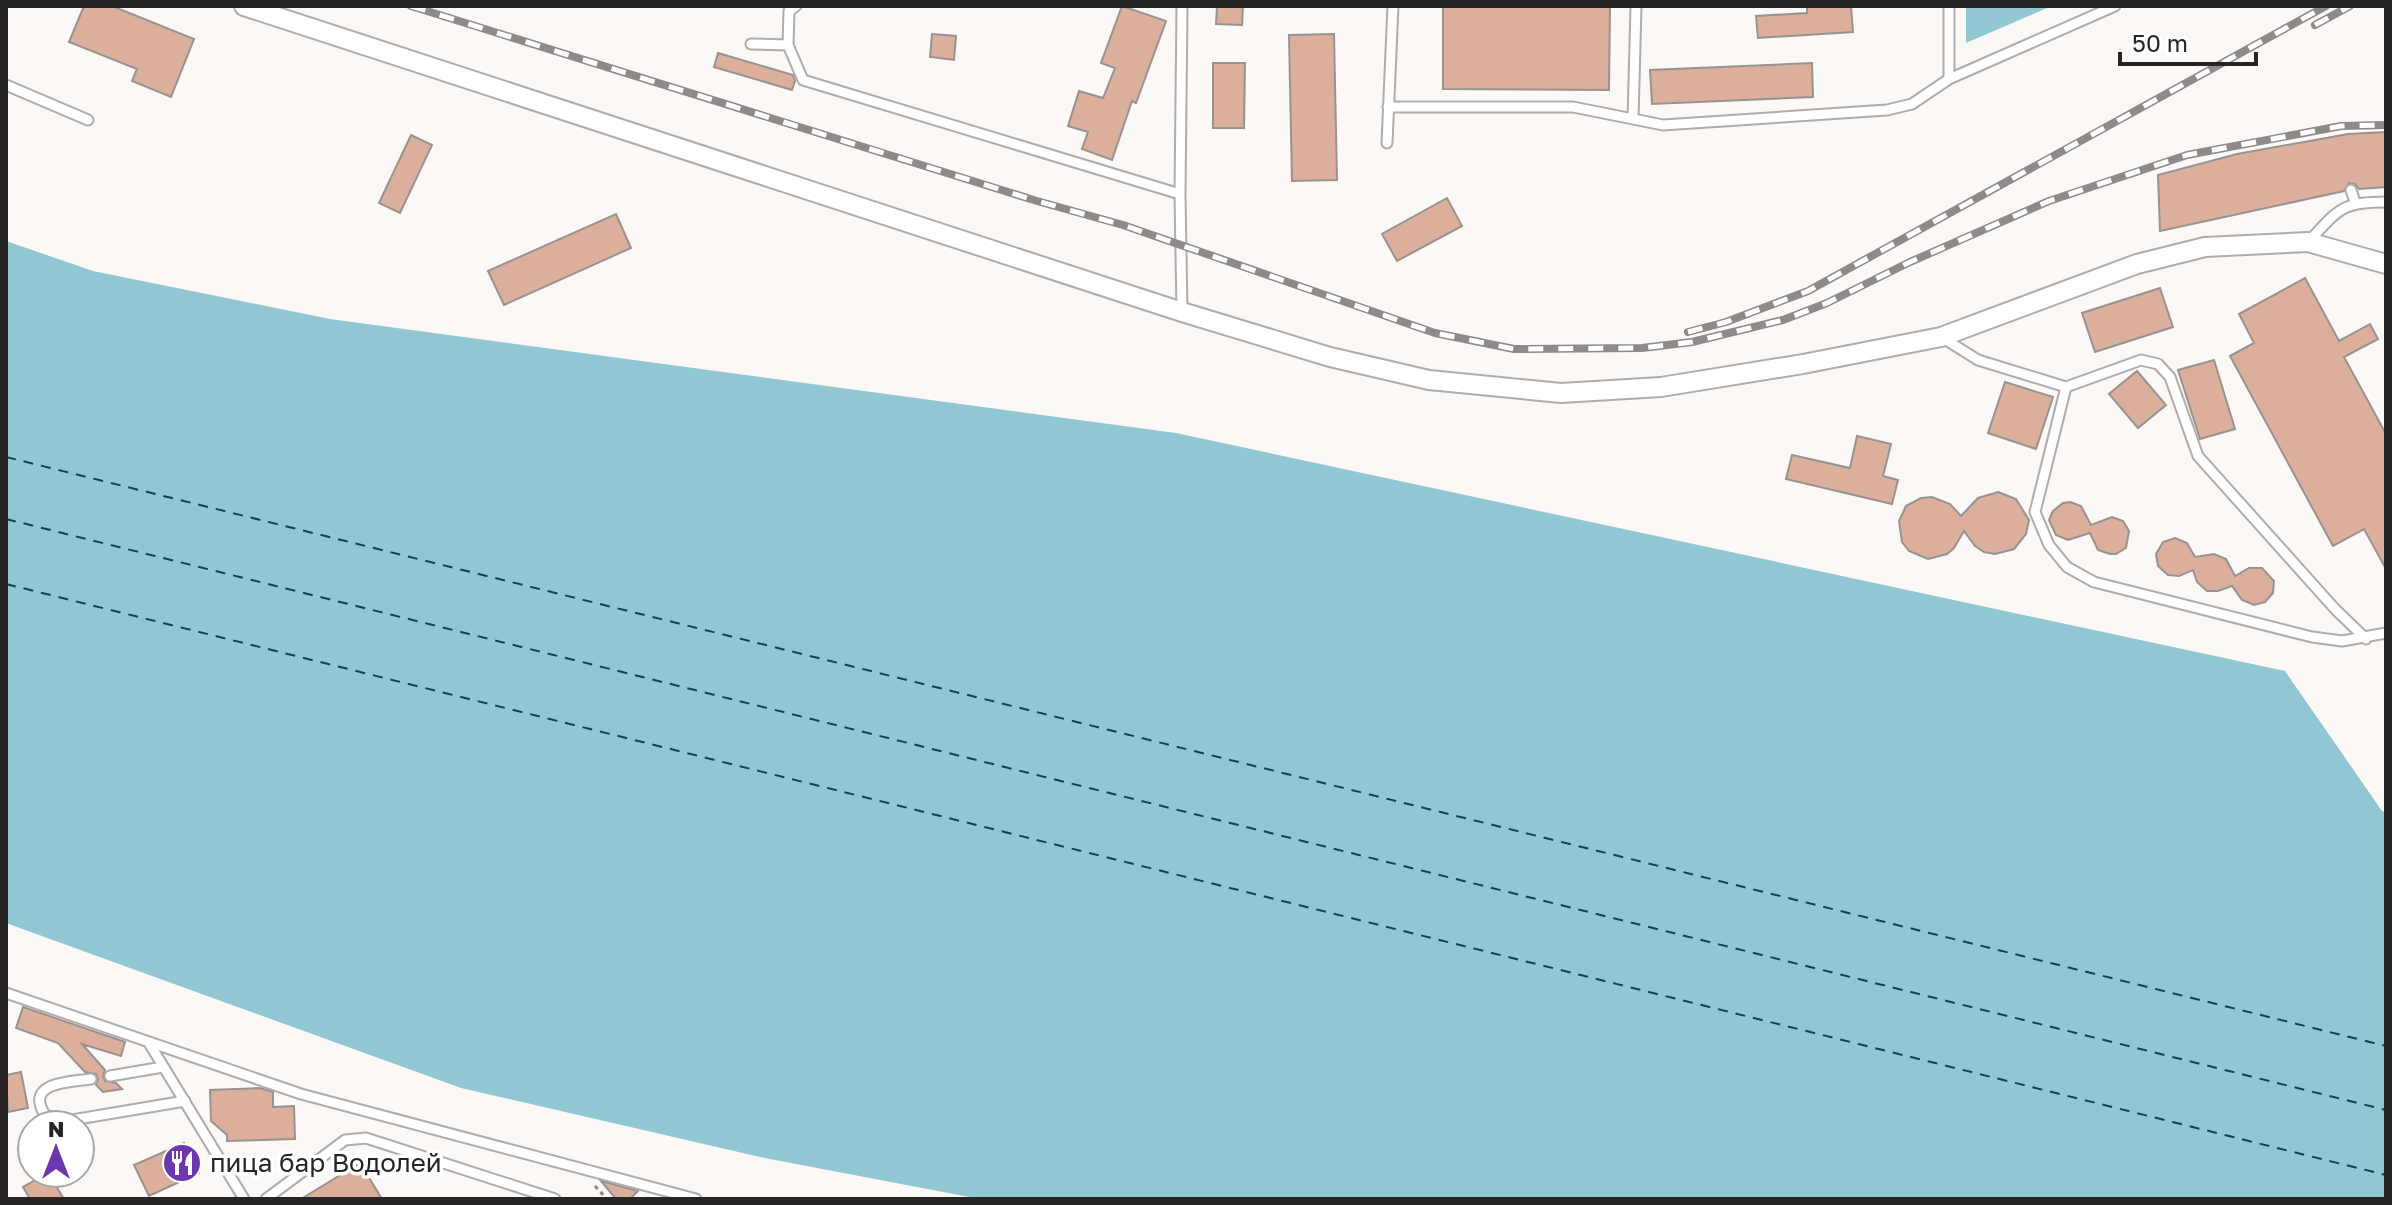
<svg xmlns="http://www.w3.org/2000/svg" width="2392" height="1205" font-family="'Golos Text',sans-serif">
<rect width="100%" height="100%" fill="#fcf8f6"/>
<!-- water -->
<path fill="#91c7d3" d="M1966,6H2052L1966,43Z
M6,241L93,271L330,319L1176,433L2285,671L2382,811L2386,812V1199H980L760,1157L461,1088L6,923Z"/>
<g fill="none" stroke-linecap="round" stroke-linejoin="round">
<!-- ferry -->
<path stroke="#13444d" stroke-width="2" stroke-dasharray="10 8" stroke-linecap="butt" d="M6,457L2386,1046
M6,519L2386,1110
M6,584L2386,1175"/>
</g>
<!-- building -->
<path fill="#dbaf9b" stroke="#979392" stroke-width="2" d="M84,6H112L194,39L171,97L132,81L137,69L69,42Z
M1122,6L1166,21L1136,103L1132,101L1112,160L1082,149L1088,132L1068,126L1079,91L1103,98L1115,68L1101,63Z
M1217,6H1243L1242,25L1216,24Z
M1443,6H1610L1609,90L1443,89Z
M1807,6H1851L1853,32L1758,38L1756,16L1807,13Z
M932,34L956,36L954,60L930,57Z
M1334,34L1337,180L1292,181L1289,35Z
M718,53L793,75L795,81L792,90L714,67Z
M1213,63H1245L1244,128H1213Z
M1812,63L1813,97L1652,104L1650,70Z
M2386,132V187L2359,189L2355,184L2349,183L2344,191L2160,231L2158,175L2237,154L2348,134Z
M411,135L432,145L400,213L379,203Z
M1447,198L1462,226L1397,261L1382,234Z
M616,214L631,248L504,305L488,271Z
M2305,278L2339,341L2370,324L2378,339L2344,357L2386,434V569L2364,529L2333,546L2230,356L2254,343L2239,314Z
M2160,288L2173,327L2095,352L2082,313Z
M2214,360L2235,429L2200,439L2178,370Z
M2137,371L2166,405L2138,428L2109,394Z
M2005,382L2053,397L2036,449L1988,433Z
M1857,436L1891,444L1883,476L1898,480L1892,504L1786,479L1792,455L1850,468Z
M1998,492L2016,499L2029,520L2026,534L2014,549L1995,554L1984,552L1975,546L1964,531L1954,548L1947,554L1928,559L1909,551L1902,542L1899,521L1906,506L1921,498L1932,497L1950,504L1961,516L1978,498Z
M2070,502L2081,506L2091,525L2112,517L2123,521L2129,531L2126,548L2116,554H2110L2098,550L2090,533L2068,540L2056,535L2049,520L2053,511L2063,503Z
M2175,538L2187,543L2195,557L2214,554L2226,559L2235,576L2249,568H2262L2274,581L2273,593L2265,602L2254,605L2242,600L2232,586L2218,591H2207L2197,582L2193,570L2179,576L2168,575L2158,566L2156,554L2163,542Z
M23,1007L125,1042L121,1056L82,1044L105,1070L103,1076L105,1081L116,1083L122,1089L103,1092L96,1085L98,1079L96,1074L85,1072L58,1043L16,1028Z
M21,1072L28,1108L8,1112L6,1075Z
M260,1088L273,1092V1107L294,1106L295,1139L227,1141V1135L211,1121L210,1090Z
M184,1143L199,1173L149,1196L134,1165Z
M360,1163L382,1199H301Z
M48,1173L64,1199H30L23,1187Z
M601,1181L638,1191L630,1199H616Z"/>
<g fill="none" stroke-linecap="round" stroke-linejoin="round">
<defs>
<path id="service" d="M1182,6L1180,194L1182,312
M751,44L788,45L803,80L1180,194
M788,45L789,11L796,6
M1949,79V6
M6,85L88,120
M1388,107H1573L1663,125L1887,110L1912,104L1949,79L2115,6
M1633,119L1636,6
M1387,143L1393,6
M2351,190L2355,202
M2308,242C2339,210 2339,202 2386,202
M1943,338L1978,360L2066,387L2141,360L2158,364L2170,377L2198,456L2335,609L2366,639
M2066,387L2035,512L2049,545L2067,567L2094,582L2312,637L2342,641L2386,633
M6,993L301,1094L696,1199
M149,1043L244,1199
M110,1076L163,1067
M91,1079C70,1082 24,1082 45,1115L66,1121L185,1101
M266,1199L345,1140L366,1138L555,1199"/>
<path id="minor" d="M244,6L1182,312L1330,357L1429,380L1561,393L1661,387L1803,364L1941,337L2137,264L2205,247L2308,242L2386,264"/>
</defs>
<!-- service casing -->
<use href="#service" stroke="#b0acaa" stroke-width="13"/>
<!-- minor casing -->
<use href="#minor" stroke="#b0acaa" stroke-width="22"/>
<!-- path -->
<path stroke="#888585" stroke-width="3" stroke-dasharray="4 4" stroke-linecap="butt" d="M595,1186L607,1199"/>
<!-- service -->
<use href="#service" stroke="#fff" stroke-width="9"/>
<!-- minor -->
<use href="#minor" stroke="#fff" stroke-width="18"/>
<defs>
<path id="rail" d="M411,6L1037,201L1123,225L1435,333L1514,349L1642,348L1692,342L1783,320L1827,303L1910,262L2049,201L2187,155L2341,126L2386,125
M2315,25L2350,6
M1688,332L1726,322L1808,291L2326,6"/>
</defs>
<!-- rail casing -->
<use href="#rail" stroke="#8d8a89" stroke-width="8"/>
<!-- rail -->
<use href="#rail" stroke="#fff" stroke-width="5" stroke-dasharray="15" stroke-linecap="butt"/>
</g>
<!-- icons -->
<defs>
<symbol id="restaurant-disc" viewBox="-11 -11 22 22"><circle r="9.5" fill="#6d38af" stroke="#fff"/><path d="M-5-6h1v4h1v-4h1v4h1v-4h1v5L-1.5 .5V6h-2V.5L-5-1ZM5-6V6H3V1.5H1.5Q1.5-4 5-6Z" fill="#fff"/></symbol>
</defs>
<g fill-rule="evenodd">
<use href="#restaurant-disc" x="160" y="1141" width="44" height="44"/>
</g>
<g text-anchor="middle" stroke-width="7" stroke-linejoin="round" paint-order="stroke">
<!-- poi labels -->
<g font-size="26" fill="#262424" stroke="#fff" text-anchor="start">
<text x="210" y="1172">пица бар Водолей</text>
</g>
</g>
<!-- border -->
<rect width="2392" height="1205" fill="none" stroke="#262424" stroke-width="16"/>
<!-- north arrow -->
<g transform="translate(56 1149)"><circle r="38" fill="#ffffff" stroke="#a8a7a7" stroke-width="2"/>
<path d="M0-6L14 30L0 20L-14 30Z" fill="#6d38af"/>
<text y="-12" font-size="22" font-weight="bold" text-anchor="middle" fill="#262424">N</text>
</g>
<!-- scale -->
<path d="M2120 52v12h136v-12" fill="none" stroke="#262424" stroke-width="4"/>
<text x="2132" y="52" font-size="24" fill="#262424" stroke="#ffffff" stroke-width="6" paint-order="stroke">50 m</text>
</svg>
